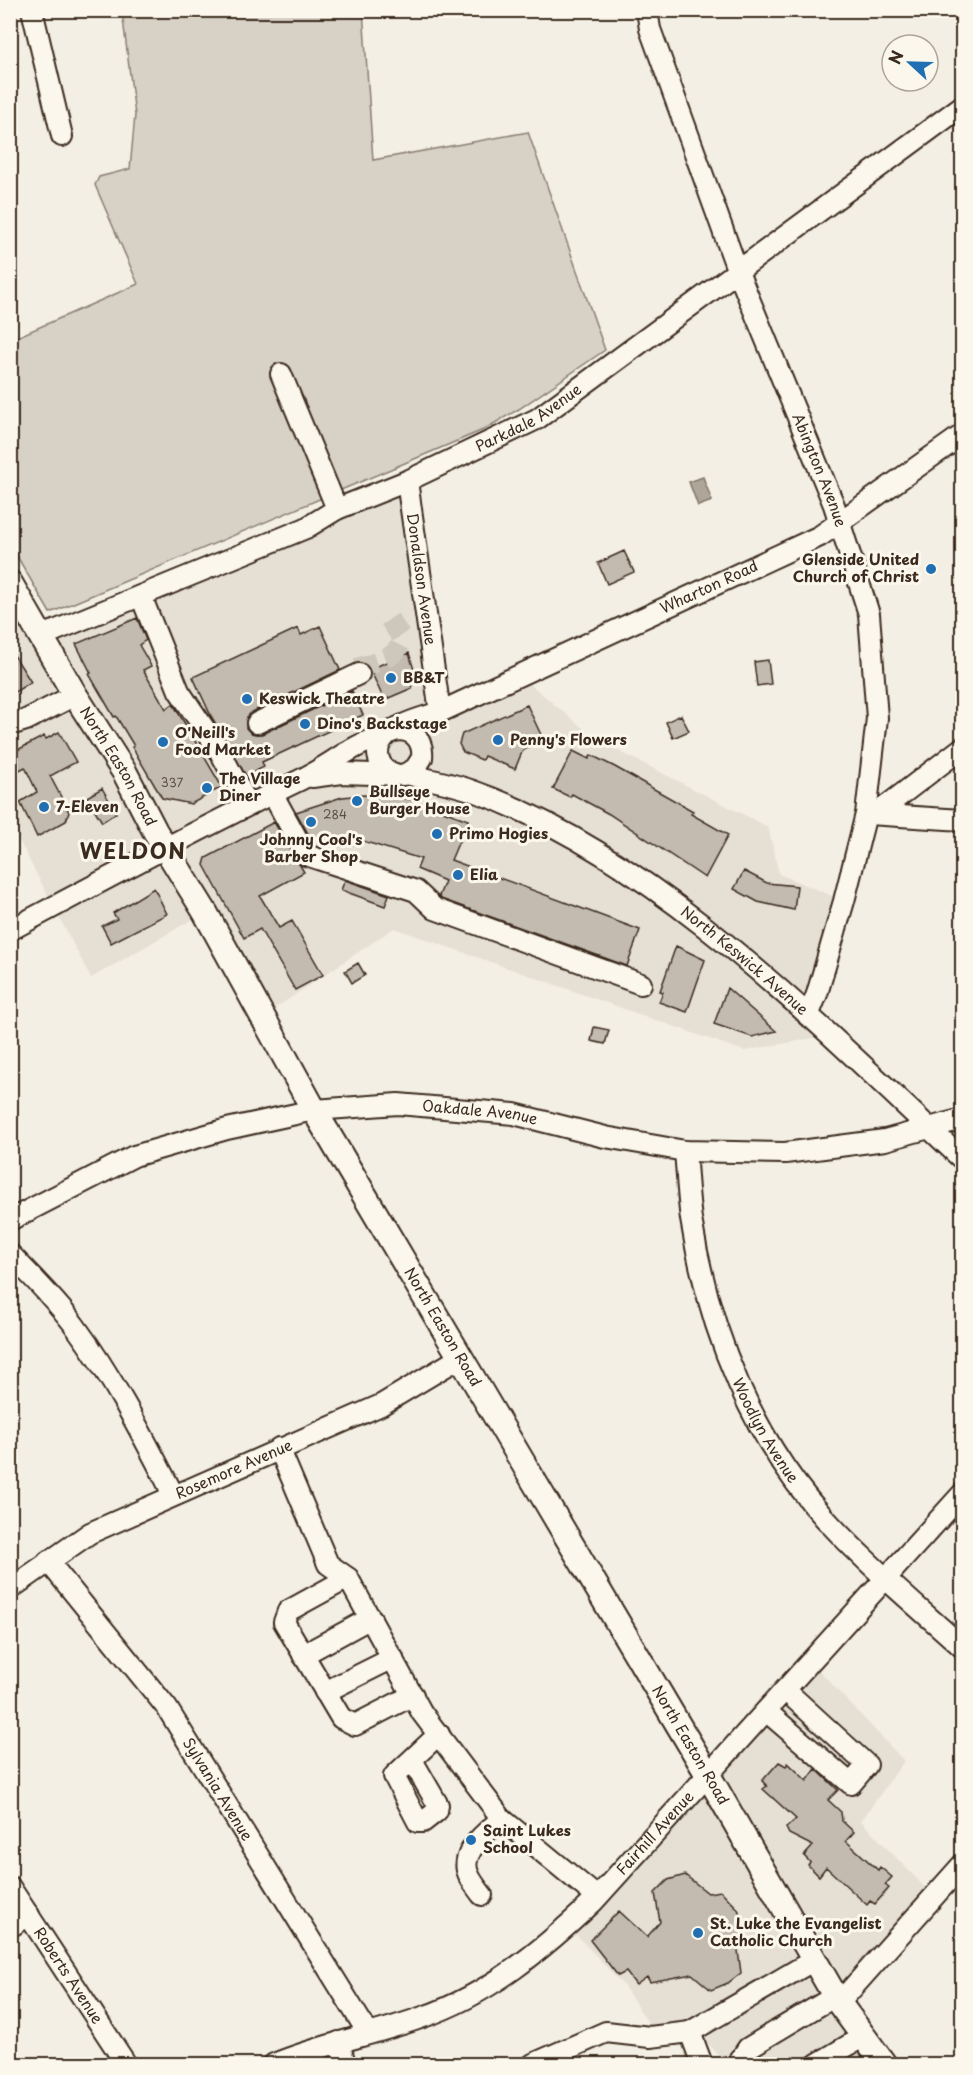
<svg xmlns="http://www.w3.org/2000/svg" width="973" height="2075" font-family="'Playpen Sans',sans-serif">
<rect width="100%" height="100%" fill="#f3efe4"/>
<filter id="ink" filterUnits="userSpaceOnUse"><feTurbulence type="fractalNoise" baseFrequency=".0167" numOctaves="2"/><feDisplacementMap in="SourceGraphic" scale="12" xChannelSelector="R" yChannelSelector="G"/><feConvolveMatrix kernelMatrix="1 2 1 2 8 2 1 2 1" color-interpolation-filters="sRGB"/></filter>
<g filter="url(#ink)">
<!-- built -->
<path fill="#e5dfd4" d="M407,481L440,712L519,675L597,740L768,827L779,874L844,901L808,1016L828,1035L744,1051L394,928L262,1017L205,912L91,978L11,825L10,583L42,636Z
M811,1662L904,1761L861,1821L934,1897L839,2003L884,2064H727L702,2037L654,2032L624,1986L568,1926Z"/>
<!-- green -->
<path fill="#d8d1c6" stroke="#8a7e72" stroke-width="1.5" d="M363,10L373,160L528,132L605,350L519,409L483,430L50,613L11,546L10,340L138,284L95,185L99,177L130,169L135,115L122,11Z"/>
<!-- water -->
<path fill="#afa69a" stroke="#817468" stroke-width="1.5" d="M703,477L712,501L698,506L689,482Z"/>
<!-- building -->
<path fill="#c3bbb0" stroke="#3b2a1e" stroke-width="1.5" d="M624,551L634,572L607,584L598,563Z
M137,618L146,640L139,645L151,666L143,670L166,709L173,704L175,707L222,787L191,804L162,798L132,747L134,746L116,716L114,717L89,674L91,673L76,644Z
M320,626L340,670L252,712L247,717L246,728L251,733L262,734L352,691L363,715L262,762L264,767L246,776L211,716L193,677L298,628L301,635Z
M10,649L31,682L10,695Z
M409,653L415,673L409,676L412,688L384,700L370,669Z
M768,660L771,684L757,686L754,662Z
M527,705L542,737L522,752L515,769L484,756L482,760L463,752L459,744L462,734Z
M681,715L689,731L673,738L666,722Z
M59,732L76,762L50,776L69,812L66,821L37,837L20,802L37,792L25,767L10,775V754L44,736L46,739Z
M573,751L589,759L591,755L615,767L693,811L691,814L728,835L705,878L609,814L572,794L570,797L553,789Z
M102,788L116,813L102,822L87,797Z
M365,795L410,799L468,820L451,860L640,930L627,966L441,899L439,896L445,881L417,869L421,859L363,841L356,845L345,841L343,846L310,837L296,812L342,797Z
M274,822L304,872L260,896L279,928L292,921L323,975L295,990L260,929L244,938L204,865L206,858Z
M744,871L767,883L797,886L794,910L758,902L734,889Z
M345,880L389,895L385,906L341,890Z
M154,888L167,914L111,943L102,926L117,919L113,913Z
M676,946L705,960L687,1012L659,1002L663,992L660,991Z
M358,963L365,975L352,983L345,971Z
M727,988L776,1031L752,1037L714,1024Z
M594,1027L609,1030L605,1044L591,1041Z
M779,1762L786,1766L788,1763L807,1781L816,1769L838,1790L828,1800L841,1812L842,1821L854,1832L846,1841L878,1870L880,1867L892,1877L885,1885L889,1888L875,1904L870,1901L867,1905L826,1867L819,1876L808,1865L810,1862L804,1856L813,1846L789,1834L786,1828L796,1819L763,1789L767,1786L762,1781Z
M685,1875L708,1893L721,1891L738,1909L746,1932L737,1943L741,1973L728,1983L711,1990L692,1974L650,1982L647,1977L636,1985L626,1972L618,1976L590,1940L619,1911L647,1937L660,1922L655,1893L668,1880Z"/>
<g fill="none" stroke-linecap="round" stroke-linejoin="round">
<!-- minor-tunnel -->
<path stroke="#cec8bc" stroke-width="20" stroke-dasharray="20 10" stroke-linecap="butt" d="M357,668C375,662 399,659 402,638L389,619"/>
<defs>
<g id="minor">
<path d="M32,10L62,136"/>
<path id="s1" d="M647,10L650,29L738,272L834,505L869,614L877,718L866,814L844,901L817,994L808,1016"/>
<path d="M281,374L337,509"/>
<path id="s2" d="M407,481L440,712"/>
<path d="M141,596L179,691L219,750L248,804"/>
<path id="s3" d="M42,636L306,528L337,509L407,481L537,419L962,106"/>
<path d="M257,723L359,674"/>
<path d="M10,725L26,720L75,695"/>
<path id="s4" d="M395,774C387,772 381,767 379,759C370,729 420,719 440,712L820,536L962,435"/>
<path id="s5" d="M407,774C429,780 452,783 473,791C655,855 823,1029 962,1159"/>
<path d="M312,777L342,773L403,775L415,769L422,758C424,739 410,725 391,732"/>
<path d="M272,793L306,855L416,891L435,909L641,984"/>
<path d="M869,814L962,820"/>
<path d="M876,814L962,748"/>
<path d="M10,930C106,879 202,827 300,780C329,766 353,744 385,735"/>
<path id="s6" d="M685,1151C687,1174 688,1197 691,1219C709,1332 753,1443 832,1526C872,1569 919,1608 962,1647"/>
<path id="s7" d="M10,1220L134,1156L227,1129L314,1110L398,1104L514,1114L605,1137L685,1151L785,1153L885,1140L962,1119"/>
<path d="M10,1254C32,1277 56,1300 75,1326C114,1379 143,1436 173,1494"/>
<path d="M279,1448L328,1564L348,1578L422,1713L502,1819L597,1897"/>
<path id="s8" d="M48,1561L167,1708L368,2033"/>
<path d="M348,1578L288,1611L284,1622L341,1718L355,1725L413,1695"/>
<path id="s9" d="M10,1589L90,1533L381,1405L461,1357"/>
<path d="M303,1655L371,1618"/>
<path d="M325,1692L393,1658"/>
<path d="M766,1711L851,1784L867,1765L785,1690"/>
<path d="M412,1760L438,1805L437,1811L423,1822H418L394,1776L439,1734"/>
<path id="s10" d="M10,1887L126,2064"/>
<path d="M482,1895C477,1888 469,1879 467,1870C462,1850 489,1829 502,1819"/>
<path d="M10,1927L29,1915"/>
<path d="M839,2003L962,1865"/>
<path d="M339,2042L345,2064"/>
<path id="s11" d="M274,2064C322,2044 374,2035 423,2017C490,1994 543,1949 593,1902L962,1494"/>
<path d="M533,2064L606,2032L650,2037L690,2032"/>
<path d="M702,2064L690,2032L814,1960"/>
<path d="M741,2064L740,2060L748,2048L835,1996"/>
<path d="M817,2064L864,2036"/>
</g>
<g id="major">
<path id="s12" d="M10,583L75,695L125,773L155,831L205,912L314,1110L708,1775L839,2003L884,2064"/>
</g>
</defs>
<!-- minor casing -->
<use href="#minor" stroke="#3b2a1e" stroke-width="24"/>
<!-- major casing -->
<use href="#major" stroke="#3b2a1e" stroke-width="28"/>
<!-- minor -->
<use href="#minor" stroke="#fbf7ec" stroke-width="20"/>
<!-- major -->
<use href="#major" stroke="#fbf7ec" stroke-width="24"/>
</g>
</g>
<!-- markers -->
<g fill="#1f6fb2" stroke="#fbf7ec" stroke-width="2">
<circle cx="931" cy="569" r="6"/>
<circle cx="391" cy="678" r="6"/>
<circle cx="247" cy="699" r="6"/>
<circle cx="305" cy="724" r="6"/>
<circle cx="498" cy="740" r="6"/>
<circle cx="163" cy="742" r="6"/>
<circle cx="207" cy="788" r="6"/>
<circle cx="357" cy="801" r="6"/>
<circle cx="44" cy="807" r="6"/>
<circle cx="311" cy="822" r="6"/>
<circle cx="437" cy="834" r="6"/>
<circle cx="458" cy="875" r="6"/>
<circle cx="471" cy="1840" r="6"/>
<circle cx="698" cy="1933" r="6"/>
</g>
<g text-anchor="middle" stroke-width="6" stroke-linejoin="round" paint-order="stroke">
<!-- number labels -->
<g font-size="12" fill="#5d4e42">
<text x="172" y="787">337</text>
<text x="335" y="819">284</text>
</g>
<!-- street labels -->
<g font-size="15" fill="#3b2a1e" stroke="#fbf7ec">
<text dy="5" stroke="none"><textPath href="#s3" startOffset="534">Parkdale Avenue</textPath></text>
<text dy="5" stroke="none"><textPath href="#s1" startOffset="492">Abington Avenue</textPath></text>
<text dy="5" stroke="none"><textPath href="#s2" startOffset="99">Donaldson Avenue</textPath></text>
<text dy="5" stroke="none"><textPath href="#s4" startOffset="405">Wharton Road</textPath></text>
<text dy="5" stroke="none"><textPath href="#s12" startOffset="213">North Easton Road</textPath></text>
<text dy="5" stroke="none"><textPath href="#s5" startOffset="390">North Keswick Avenue</textPath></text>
<text dy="5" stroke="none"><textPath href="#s7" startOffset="492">Oakdale Avenue</textPath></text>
<text dy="5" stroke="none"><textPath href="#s12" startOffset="861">North Easton Road</textPath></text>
<text dy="5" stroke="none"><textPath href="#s6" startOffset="294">Woodlyn Avenue</textPath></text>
<text dy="5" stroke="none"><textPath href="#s9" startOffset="255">Rosemore Avenue</textPath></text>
<text dy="5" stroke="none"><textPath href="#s12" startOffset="1347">North Easton Road</textPath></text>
<text dy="5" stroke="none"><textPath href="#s8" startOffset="285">Sylvania Avenue</textPath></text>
<text dy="5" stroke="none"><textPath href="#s11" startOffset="456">Fairhill Avenue</textPath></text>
<text dy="5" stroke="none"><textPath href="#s10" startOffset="106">Roberts Avenue</textPath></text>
</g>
<!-- poi labels -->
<g font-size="15" font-weight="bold" fill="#3b2a1e" stroke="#fbf7ec" text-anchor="start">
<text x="919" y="565" text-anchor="end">Glenside United<tspan x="919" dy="17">Church of Christ</tspan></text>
<text x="403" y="683">BB&amp;T</text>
<text x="259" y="704">Keswick Theatre</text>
<text x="317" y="729">Dino's Backstage</text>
<text x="175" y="738">O'Neill's<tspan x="175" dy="17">Food Market</tspan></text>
<text x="510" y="745">Penny's Flowers</text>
<text x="219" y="784">The Village<tspan x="219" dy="17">Diner</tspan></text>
<text x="369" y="797">Bullseye<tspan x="369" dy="17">Burger House</tspan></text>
<text x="56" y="812">7-Eleven</text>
<text x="449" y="839">Primo Hogies</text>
<text x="311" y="845" text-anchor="middle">Johnny Cool's<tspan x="311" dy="17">Barber Shop</tspan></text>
<text x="470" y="880">Elia</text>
<text x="483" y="1836">Saint Lukes<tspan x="483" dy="17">School</tspan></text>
<text x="710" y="1929">St. Luke the Evangelist<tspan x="710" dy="17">Catholic Church</tspan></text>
</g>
<!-- district labels -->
<g font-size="21" font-weight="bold" letter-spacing="1.5" fill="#3b2a1e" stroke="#fbf7ec">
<text x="133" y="859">WELDON</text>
</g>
</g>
<!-- margin -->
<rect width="973" height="2075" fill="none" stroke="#fbf7ec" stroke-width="36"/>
<rect x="18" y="18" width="937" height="2039" fill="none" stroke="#3b2a1e" stroke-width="2" filter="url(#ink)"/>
<!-- north arrow -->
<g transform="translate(910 63) rotate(292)"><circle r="28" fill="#fbf7ec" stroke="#aea59a" stroke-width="1.5"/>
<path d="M0-4.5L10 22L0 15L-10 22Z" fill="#1f6fb2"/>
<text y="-9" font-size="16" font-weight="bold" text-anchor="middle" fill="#3b2a1e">N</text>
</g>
</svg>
